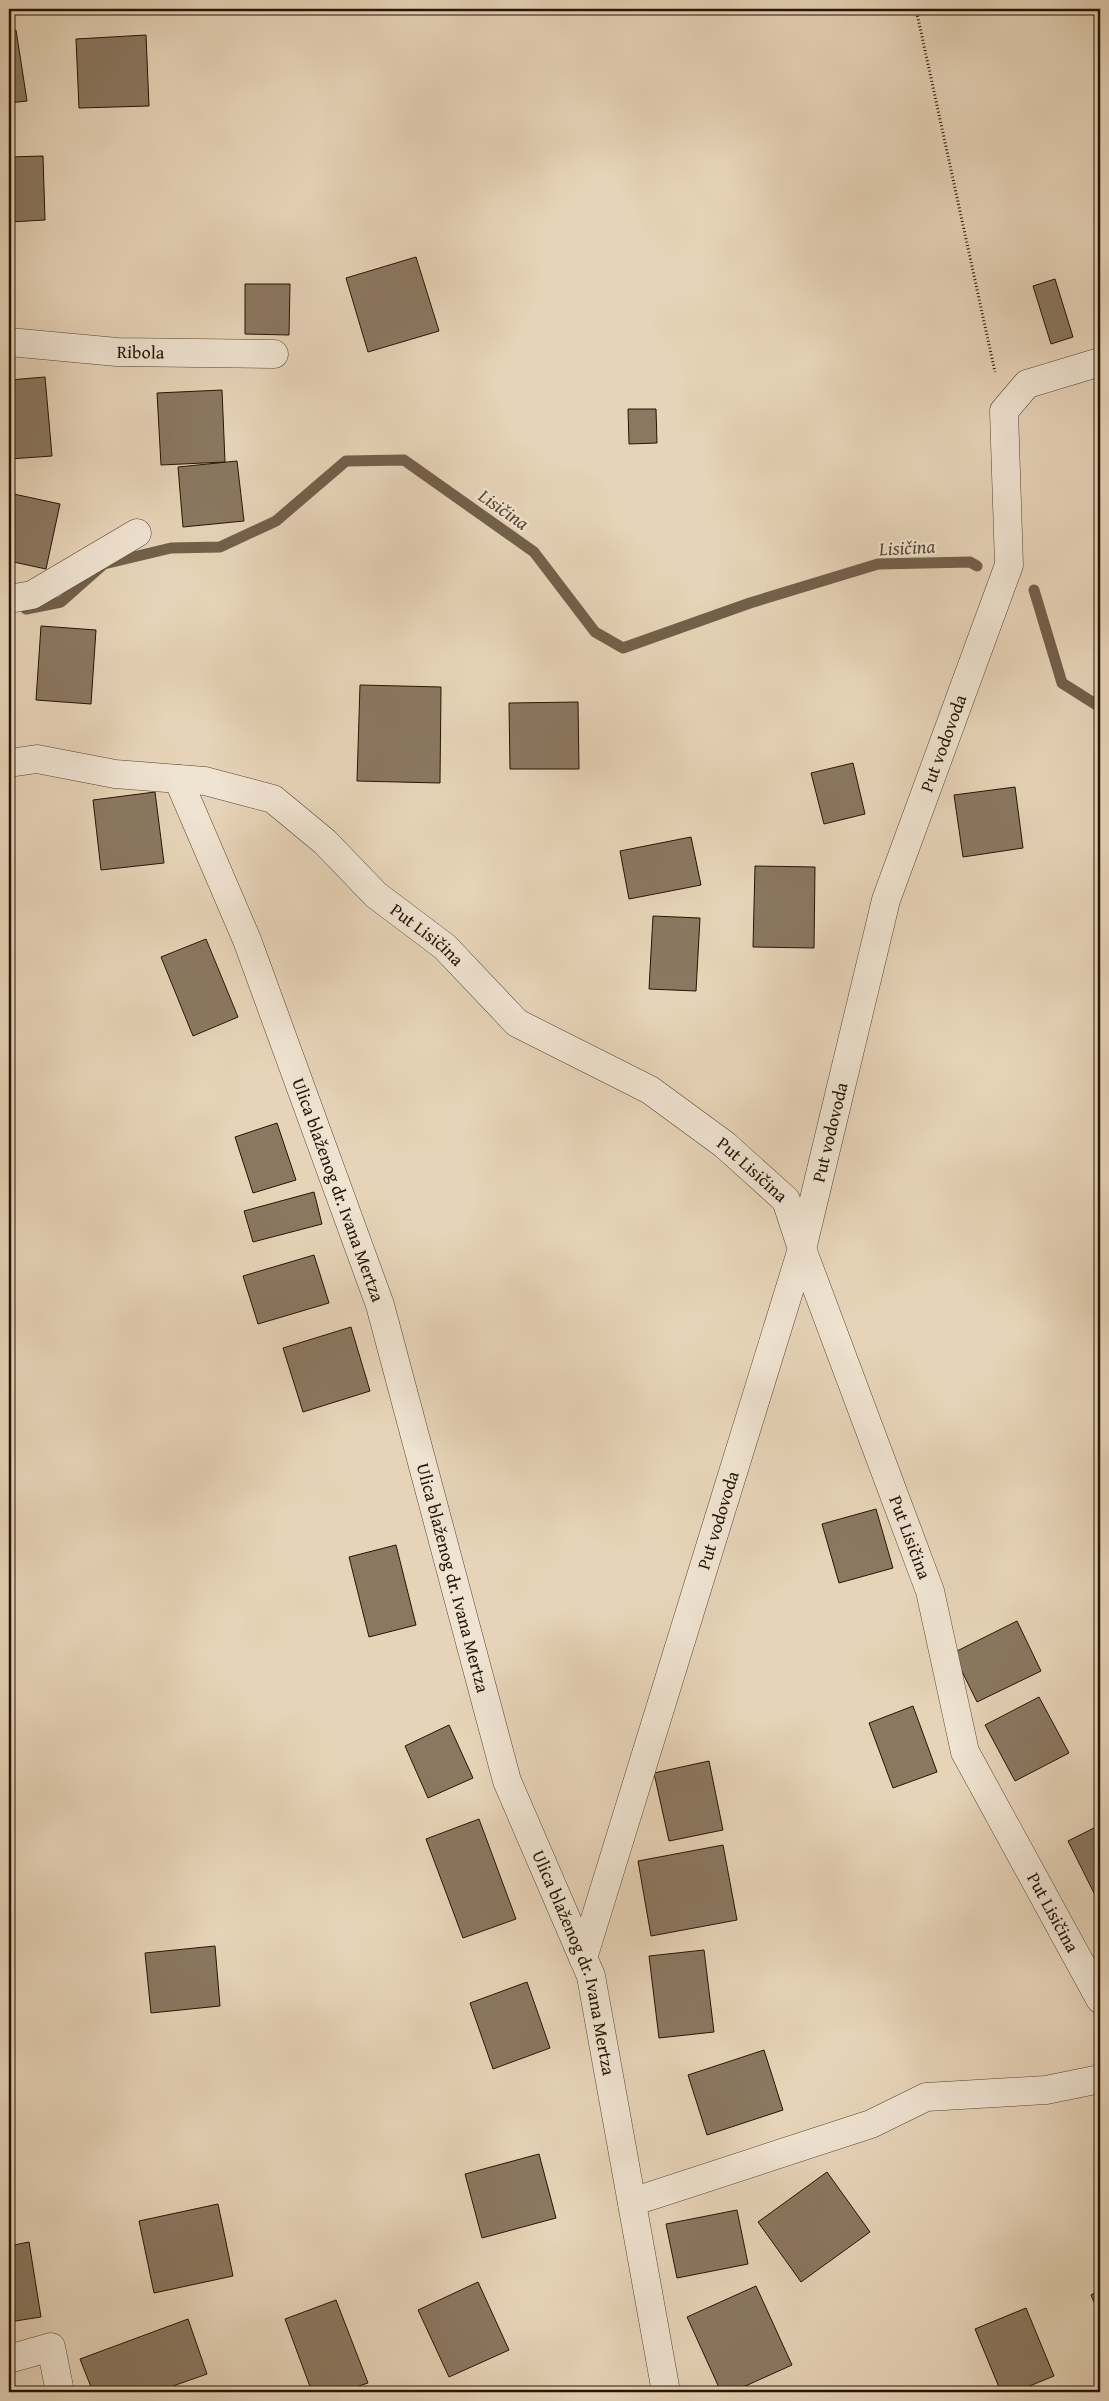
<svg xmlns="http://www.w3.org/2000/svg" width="1109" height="2401" font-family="'Gentium Book Plus',serif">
<rect width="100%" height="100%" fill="#e7d4b8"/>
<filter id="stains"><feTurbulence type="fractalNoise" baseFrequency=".004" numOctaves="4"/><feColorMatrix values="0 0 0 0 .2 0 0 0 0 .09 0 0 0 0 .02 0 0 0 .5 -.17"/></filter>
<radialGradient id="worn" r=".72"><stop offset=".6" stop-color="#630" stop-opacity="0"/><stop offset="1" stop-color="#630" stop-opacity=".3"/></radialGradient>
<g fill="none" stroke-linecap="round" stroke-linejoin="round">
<!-- stream -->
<path stroke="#73604a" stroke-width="11" d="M1034,590L1062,683L1100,707
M26,609L61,602L104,564L171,548L220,547L276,521L346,461L404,460L534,552L595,632L623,648L750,603L878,564L970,562L977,566"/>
</g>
<!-- building -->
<path fill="#8b7861" stroke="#271402" d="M16,30L27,101L9,103V32Z
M146,35L149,106L79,108L76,39Z
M43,156L45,220L9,222V157Z
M416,257L439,331L368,352L346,278Z
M1055,279L1073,337L1051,344L1033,286Z
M245,284H290L289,335L245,334Z
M45,377L52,456L9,459V380Z
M222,390L225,462L161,465L157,393Z
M628,409H656L657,443L629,444Z
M237,461L244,521L183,527L178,467Z
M9,493L60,504L46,569L9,561Z
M41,626L96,630L91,704L36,700Z
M360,685L441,687L440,783L357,781Z
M578,702L579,769H510L509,703Z
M853,763L865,814L824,824L811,773Z
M1015,787L1023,848L963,857L954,795Z
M155,792L164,863L101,870L93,800Z
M691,837L701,885L629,899L620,851Z
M755,866L815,867L814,948L753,947Z
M653,916L700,918L696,991L649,989Z
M206,939L238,1017L193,1036L161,957Z
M277,1123L296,1180L253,1193L235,1137Z
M314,1192L322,1224L253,1242L244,1211Z
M314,1255L329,1303L258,1324L243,1276Z
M351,1327L370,1391L303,1412L283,1348Z
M876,1509L893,1568L839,1583L822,1524Z
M396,1545L416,1625L369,1637L349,1557Z
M1017,1621L1041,1671L977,1702L953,1653Z
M1039,1697L1069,1753L1015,1781L985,1725Z
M913,1706L937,1772L893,1788L869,1723Z
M449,1725L473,1778L428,1798L405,1746Z
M709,1761L723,1830L669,1841L654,1773Z
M479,1819L516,1919L463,1938L426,1839Z
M1100,1825V1903H1099L1068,1841Z
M723,1845L737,1920L651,1936L638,1861Z
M215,1946L220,2006L151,2013L145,1953Z
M704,1950L714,2032L659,2038L649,1956Z
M527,1982L550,2048L493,2069L470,2003Z
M764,2050L783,2110L707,2135L688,2075Z
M539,2154L556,2218L482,2238L465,2174Z
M827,2172L870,2232L801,2282L758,2222Z
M218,2204L233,2276L154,2293L139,2221Z
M737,2210L748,2264L677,2278L666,2224Z
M29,2242L41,2317L9,2322V2246Z
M478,2282L509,2350L449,2377L418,2310Z
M756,2286L792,2365L732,2392H721L687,2317Z
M1100,2290V2316L1091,2295Z
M336,2300L368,2383L341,2392H312L285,2319Z
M1026,2308L1054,2376L1015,2392H1001L975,2329Z
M188,2319L207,2374L156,2392H93L80,2359Z"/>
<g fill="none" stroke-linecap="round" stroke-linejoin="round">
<defs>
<g id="minor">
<path id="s1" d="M9,342L117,352L274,354"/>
<path d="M9,599L32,595L137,533"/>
<path id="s2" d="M9,763L37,759L115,774L205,781L273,799L325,842L376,895L445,947L517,1023L650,1090L725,1145L786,1200L802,1249L930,1591L965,1752L1100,1999"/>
<path id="s3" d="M178,779L247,940L380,1305L507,1781L591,1976L666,2392"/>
<path id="s4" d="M583,1958L802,1249L886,900L1009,565L1004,411L1027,384L1100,362"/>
<path d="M632,2202L871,2124L926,2097L1046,2090L1100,2079"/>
<path d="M9,2359L51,2347L60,2392"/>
</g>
</defs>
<!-- minor casing -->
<use href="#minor" stroke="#574430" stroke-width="29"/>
<!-- path -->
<path stroke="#271402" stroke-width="3" stroke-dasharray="1 2.5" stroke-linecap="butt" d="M916,9L995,372"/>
<!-- minor -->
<use href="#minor" stroke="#efe3d1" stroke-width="28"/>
</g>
<g text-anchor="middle" stroke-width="4.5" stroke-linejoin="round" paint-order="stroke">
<!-- street labels -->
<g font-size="18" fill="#271402" stroke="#efe3d1">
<text dy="6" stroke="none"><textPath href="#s1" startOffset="132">Ribola</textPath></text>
<text dy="6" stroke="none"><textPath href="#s4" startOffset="1268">Put vodovoda</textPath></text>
<text dy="6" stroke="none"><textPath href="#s2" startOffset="474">Put Lisičina</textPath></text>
<text dy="6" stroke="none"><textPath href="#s4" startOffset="862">Put vodovoda</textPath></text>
<text dy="6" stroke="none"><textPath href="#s2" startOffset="879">Put Lisičina</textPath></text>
<text dy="6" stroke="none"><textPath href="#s3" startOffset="441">Ulica blaženog dr. Ivana Mertza</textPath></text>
<text dy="6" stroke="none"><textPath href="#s4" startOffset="458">Put vodovoda</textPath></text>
<text dy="6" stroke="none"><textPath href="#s2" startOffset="1284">Put Lisičina</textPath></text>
<text dy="6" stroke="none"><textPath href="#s3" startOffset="846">Ulica blaženog dr. Ivana Mertza</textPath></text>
<text dy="6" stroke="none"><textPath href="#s2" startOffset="1689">Put Lisičina</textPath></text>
<text dy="6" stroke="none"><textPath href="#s3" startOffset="1251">Ulica blaženog dr. Ivana Mertza</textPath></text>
</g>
<!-- water labels -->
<g font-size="19" font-style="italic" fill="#5a4732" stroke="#efe3d1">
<text transform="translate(504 509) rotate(35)" y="7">Lisičina</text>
<text transform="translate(907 547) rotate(-3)" y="7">Lisičina</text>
</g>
</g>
<!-- margin -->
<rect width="1109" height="2401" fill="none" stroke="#e7d4b8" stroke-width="30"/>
<rect x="10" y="10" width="1089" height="2381" fill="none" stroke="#271402" stroke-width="2.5"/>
<rect x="15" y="15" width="1079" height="2371" fill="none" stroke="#271402"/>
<rect width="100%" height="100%" filter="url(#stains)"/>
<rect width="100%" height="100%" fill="url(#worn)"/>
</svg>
